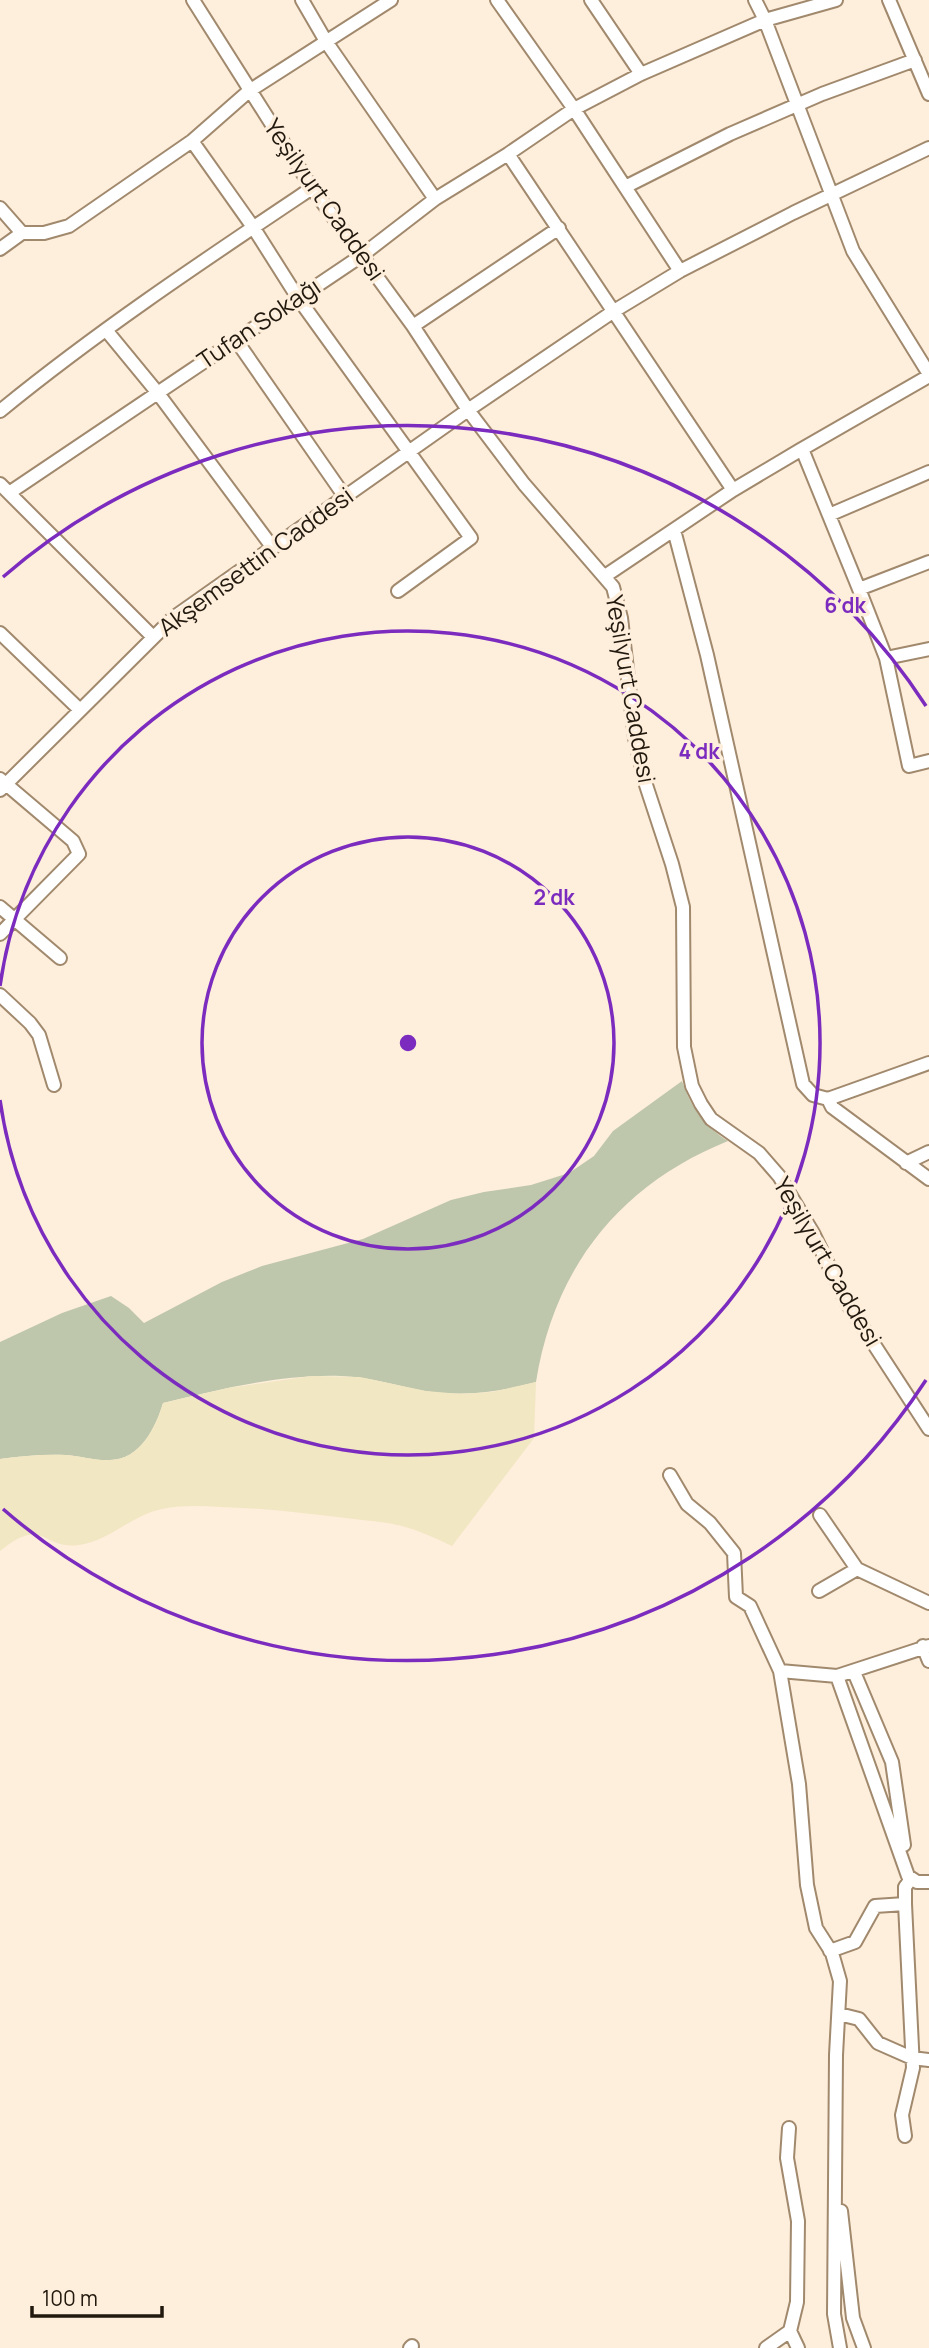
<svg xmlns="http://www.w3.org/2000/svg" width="929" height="2348" font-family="Manrope,sans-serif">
<rect width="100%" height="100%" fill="#feeedc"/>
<!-- green -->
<path fill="#bec6ac" d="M682,1081C691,1107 704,1126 728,1141C621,1184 554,1267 536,1382C500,1392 463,1397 425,1391C397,1386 370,1377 341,1376C282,1374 220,1389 163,1403C156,1427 140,1460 110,1460C96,1461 81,1456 66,1455C44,1454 22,1456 0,1459V1342L62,1313L111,1296L129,1308L144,1323L222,1282L262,1266L363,1239L451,1200L484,1192L531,1185L569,1173L594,1156L613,1131Z"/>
<!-- sand -->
<path fill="#f1e7c2" d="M311,1376L360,1377L426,1391L461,1394L492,1392L536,1382L534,1438L452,1546C436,1538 420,1531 402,1526C386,1522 371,1521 354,1519C310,1514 266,1508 221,1507C201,1506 182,1505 162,1509C132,1515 109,1541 79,1545C42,1550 44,1515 0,1551V1459C22,1456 44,1454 66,1455C81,1456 96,1461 110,1460C140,1460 156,1427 163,1403L228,1388Z"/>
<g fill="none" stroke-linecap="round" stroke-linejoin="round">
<defs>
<path id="minor" d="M193,0L312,188L413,326L468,410L524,484L613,587L621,618L635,738L646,785L672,864L683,907L684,1047L692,1086L701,1104L711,1119L759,1153L779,1176L813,1233L847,1303L929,1429
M302,0L327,43L435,199
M497,0L574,109L680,271
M591,0L641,74
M755,0L765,20L853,251L929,374
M889,0L929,94
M192,141L253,227L298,298L471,538L398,591
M508,154L733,490L802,449L859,589L929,562
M625,187L730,134L822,94L915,60
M0,208L22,233
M0,249L22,233H44L69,226L192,141L249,91L391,0
M413,326L559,228
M106,330L157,392L273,548
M236,340L345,497
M0,411C99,330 206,259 312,188
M802,449L929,376
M0,484L153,637
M9,493L361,256L435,199L508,154L574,109L641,74L765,20L836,0
M829,515L929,472
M674,530L707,655L803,1084L813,1095L828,1099L929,1063
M605,576L733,490
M859,589L886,658L929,649
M0,633L80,710
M886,658L909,766L929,761
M0,790L173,618L468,410L614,311L680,271L793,213L929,148
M0,907L60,958
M0,934L79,854L73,841L0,779
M0,995L30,1023L39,1035L54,1085
M828,1099L832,1107L929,1179
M906,1163L929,1152
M670,1475L687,1504L710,1523L734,1553L736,1597L750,1606L780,1671
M820,1515L857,1569L929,1603
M819,1591L857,1569
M923,1646L929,1661
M929,1646L837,1676L908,1876L917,1882H929
M854,1672L892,1762L904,1845
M837,1676L780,1671L799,1784L807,1885L816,1928L832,1953L840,1981L836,2055L834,2314L840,2348
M830,1951L855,1942L875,1906L905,1904
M839,2014L859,2019L878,2043L912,2058L929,2060
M789,2128L787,2158L798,2221L797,2302L790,2331L798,2348
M905,2136L902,2115L913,2068L905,1904V1887L911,1879
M841,2211L853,2318L864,2348
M410,2348L412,2346
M766,2348L790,2331"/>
</defs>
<!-- minor casing -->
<use href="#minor" stroke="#a1896d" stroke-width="16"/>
<!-- minor -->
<use href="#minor" stroke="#fff" stroke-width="12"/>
</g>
<!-- distance rings -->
<g fill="none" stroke="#7b2cbf" stroke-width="3.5">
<circle cx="408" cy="1043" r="206"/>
<path d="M0 986A412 412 0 1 1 0 1100"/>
<path d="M926 1380A618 618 0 0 1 3 1509M3 577A618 618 0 0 1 926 706"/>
</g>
<g text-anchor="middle" stroke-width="7" stroke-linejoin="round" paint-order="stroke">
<!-- street labels -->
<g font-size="24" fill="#22190e" stroke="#feeedc">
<text transform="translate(324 200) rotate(55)" y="8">Yeşilyurt Caddesi</text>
<text transform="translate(259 324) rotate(-34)" y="8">Tufan Sokağı</text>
<text transform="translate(256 562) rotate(-36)" y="8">Akşemsettin Caddesi</text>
<text transform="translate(630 689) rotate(80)" y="8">Yeşilyurt Caddesi</text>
<text transform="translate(827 1262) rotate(60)" y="8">Yeşilyurt Caddesi</text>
</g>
</g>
<circle cx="408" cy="1043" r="10" fill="#7b2cbf" stroke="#feeedc" stroke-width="3.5"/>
<g font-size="21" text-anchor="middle" font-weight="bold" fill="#7b2cbf" stroke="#feeedc" stroke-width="7" stroke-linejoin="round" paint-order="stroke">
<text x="845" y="613">6 dk</text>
<text x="699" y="759">4 dk</text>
<text x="554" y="905">2 dk</text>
</g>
<!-- scale -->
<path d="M32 2306v10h130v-10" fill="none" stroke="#22190e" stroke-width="3.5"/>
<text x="42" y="2306" font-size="21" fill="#22190e" stroke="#feeedc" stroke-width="5" paint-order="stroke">100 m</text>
</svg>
